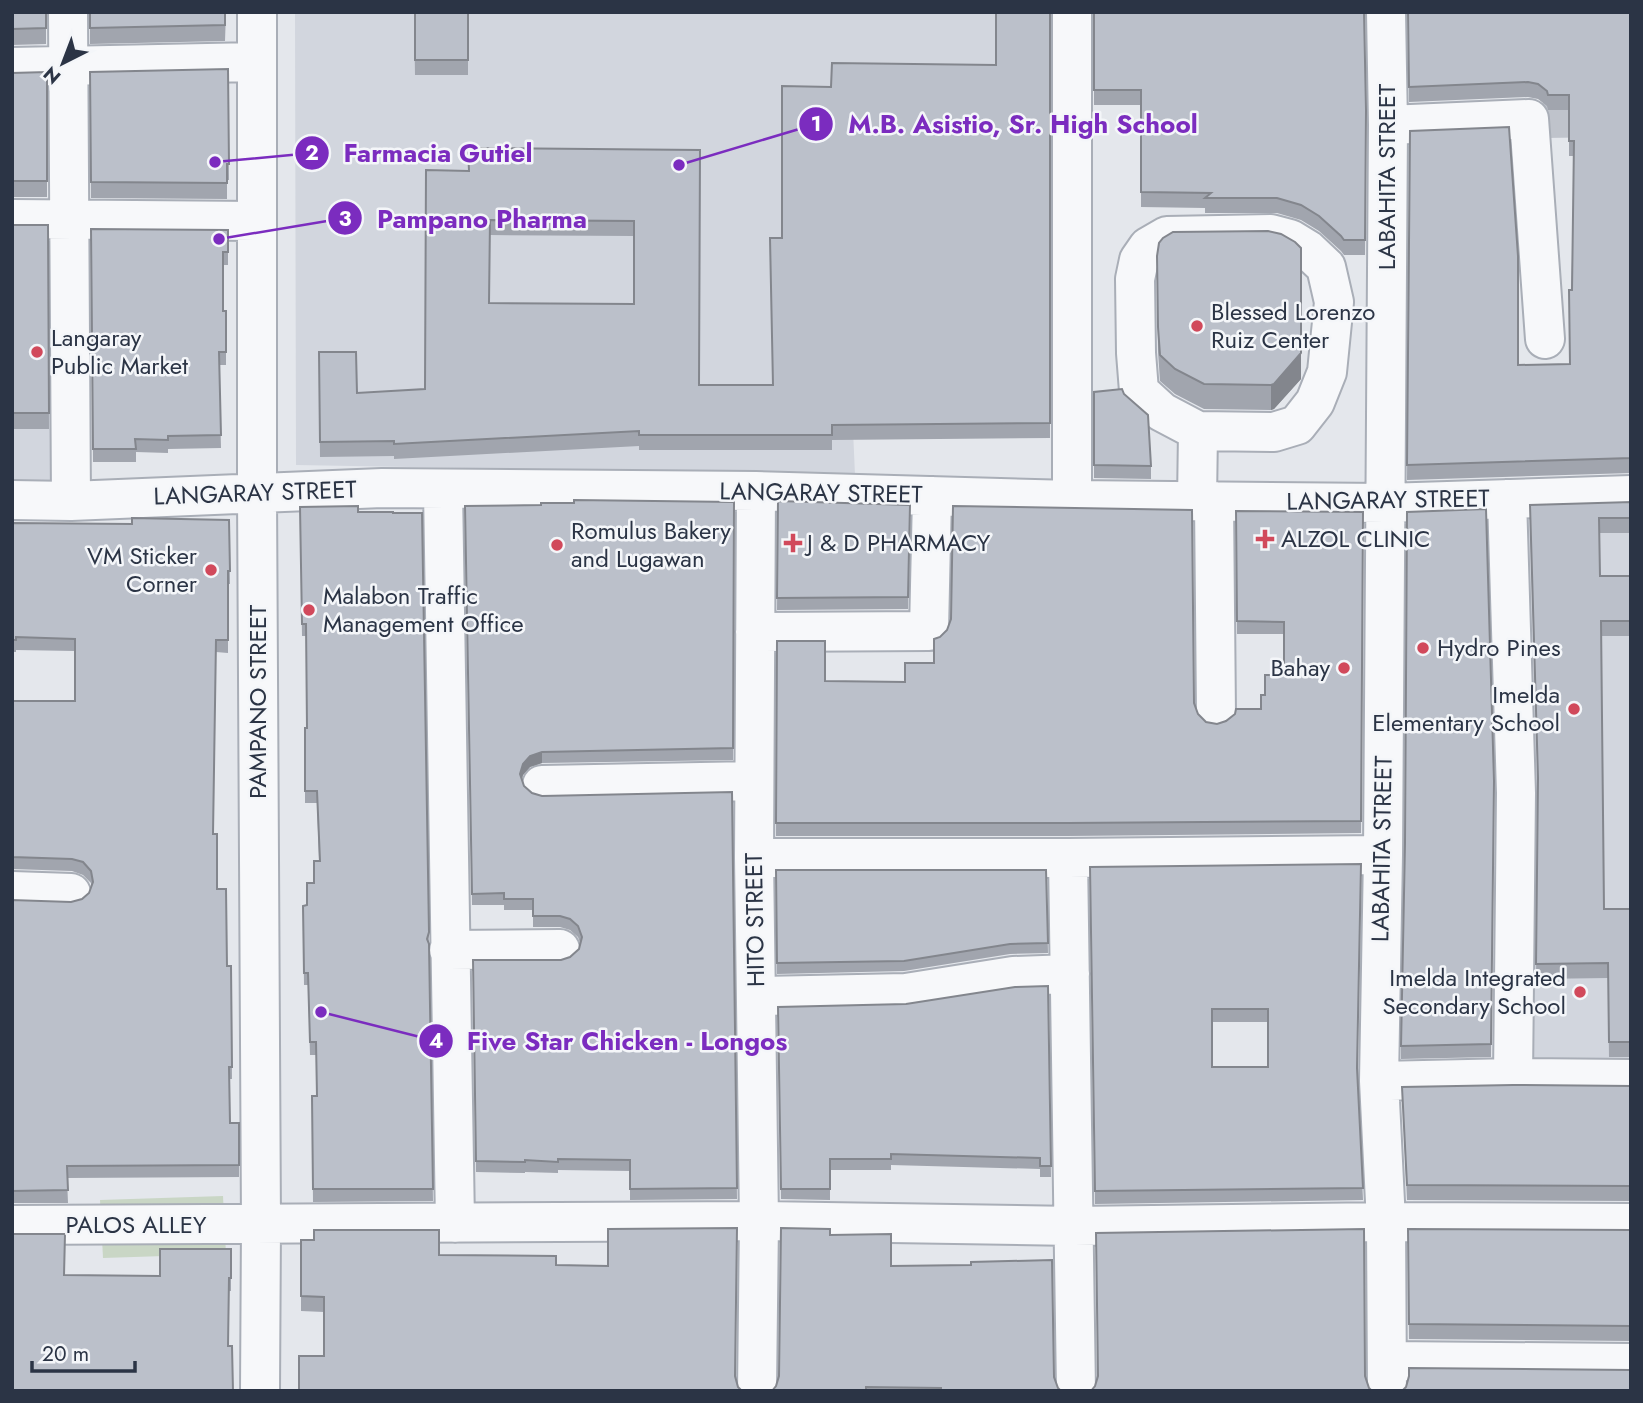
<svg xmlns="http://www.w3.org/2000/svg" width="1643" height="1403" font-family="Jost,sans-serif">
<rect width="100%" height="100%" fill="#e4e7ec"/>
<!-- built -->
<path fill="#d2d6de" d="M295,12H1062L1065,318L848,317L855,475L296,465Z
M12,223L62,224V480L12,481Z
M1631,507V1073L1532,1075L1510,509Z"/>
<!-- green -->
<path fill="#c9d6c5" d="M223,1196L226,1254L103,1258L100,1200Z"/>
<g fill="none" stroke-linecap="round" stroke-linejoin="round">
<!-- minor-tunnel -->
<path stroke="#bfc3cb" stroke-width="38" stroke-dasharray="38 19" stroke-linecap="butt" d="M1543,119L1631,118"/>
<defs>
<path id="minor" d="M68,12L71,501
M257,12V493L261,1225L260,1391
M1072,12V500
M1386,12L1388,125L1383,855L1379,1081L1386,1222L1387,1391
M12,67L257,62
M1388,125L1529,119L1545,339
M12,219L257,221
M1271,234L1290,239L1308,250L1326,267L1334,302L1327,372L1315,402L1297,425L1274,432L1198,431L1162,412L1139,391L1136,353L1135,279L1139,260L1148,247L1167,236Z
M443,490L455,1223
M756,491L754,858L759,1221L757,1391
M1507,499L1516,793L1513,1078
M12,500L71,501L382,488L756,491L1072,500L1385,503L1631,495
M1197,501L1198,431
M1214,501L1216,715
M755,632L929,631L932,496
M542,785L754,781
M754,858H1068L1383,855
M1068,858L1076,1391
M12,891L71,893
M449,950L560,949
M756,996L906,993L1013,976L1070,974
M1379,1081L1513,1078L1631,1079
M12,1225L759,1221L1074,1226L1386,1222L1631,1223
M1387,1361L1631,1363"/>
</defs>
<!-- minor casing -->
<use href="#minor" stroke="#a9aeb7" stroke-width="42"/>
<!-- minor -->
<use href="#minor" stroke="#f7f8fa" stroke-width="38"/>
</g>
<!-- wall -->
<path fill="#a1a5ae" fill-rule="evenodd" d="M12,12H46V44L12,45Z
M90,12H226L225,41L90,44Z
M414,12H468V75H415Z
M1050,12V438L832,440V450H639V446L394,459V456L320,457L319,352L357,393L425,389L468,171L700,150L699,385H772L782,238L831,87L996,65ZM490,235L634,236V304L489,303Z
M1094,12L1366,110L1365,255H1344L1341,251L1319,231L1301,220L1277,213H1205V208L1141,207V105H1094Z
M1408,12H1631V473L1407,480L1410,131L1518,365L1570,364L1574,156H1569V110H1548L1547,106L1538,99L1528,97L1409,102Z
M228,69L229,180H227V199L91,198L90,72Z
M47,72V197H12V73Z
M12,225H48L49,429H12Z
M91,229L228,230V265H223V311H226V365H219L221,448L168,449V453L136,452V462H93Z
M1157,256L1301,379L1274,409L1271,410L1204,409L1175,394L1160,381L1158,352Z
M1094,392L1151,466V479L1094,478Z
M778,501L910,505L908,609L777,610Z
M734,502L733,760L542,763L530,767L523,775L522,779L524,786L532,793L542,796L732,792L737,1199L630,1200V1171L558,1170V1173L525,1172V1173L476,1172L473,960H561L570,957L579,949L580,943L578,937L570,930L560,927H533V910H504V905H472L465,506Z
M1631,502V533H1599L1600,576H1631V636H1601L1604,909H1631V1057H1609L1608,978L1536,979L1538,789L1530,520Z
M300,507L358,512L422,513L433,1201L313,1202L312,1096H317L316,1055H310L308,985H304L303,906L307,905L319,861L317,803H305V728H307L306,636H302Z
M1236,511L1363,512L1361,833L1068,836H776L777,641L825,681L1194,703L1198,714L1206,722L1217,724L1261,709L1265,695L1284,675V634H1237Z
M229,520L230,584H228V653L216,652L213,834L217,889L227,966H231L232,1079H229L230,1123H239V1177L67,1178L68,1203H12V900L71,902L82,899L89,893L91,886V883L83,875L72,871L12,869V701H75V651L16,650V652H12V523L132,524Z
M1494,781L1491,1057L1401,1059V1046Z
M1090,867L1357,1071L1363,1200L1095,1204ZM1212,1022H1268V1067H1212Z
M776,870H1046L1048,953L1010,954L904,971L777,974Z
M1048,986L1051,1177H1040V1169L891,1165V1170H830V1200L781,1199L778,1007L906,1004Z
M1631,1086V1201L1407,1200L1402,1087Z
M1408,1229L1631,1230V1341L1409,1339Z
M830,1235L891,1266L1054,1377L1058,1388L1061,1391H772L776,1386Z
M301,1240L439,1255L556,1265L735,1376L738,1387L324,1356V1312L301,1311Z
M231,1249V1291H229L228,1346L64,1275L160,1276Z"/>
<!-- shaded-wall -->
<path fill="#83868d" d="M1301,248V379L1274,409L1271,410V385Z
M542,752V763L530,767L523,775L520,785V774L523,764L530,756Z"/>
<!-- building -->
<path fill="#bbc0ca" stroke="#83868d" stroke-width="2" fill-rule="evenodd" d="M12,12H46V28L12,29Z
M90,12H225V25L90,28Z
M415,12H468V60H415Z
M996,12H1050V423L832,425V435H639V431L394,444V441L320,442L319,352H356L357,393L425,389L426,170L469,171L468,148L700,150L699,385H773L770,238H782V86L831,87L832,63L996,65ZM490,220L634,221V304L489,303Z
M1094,12H1364L1366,110L1365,240H1344L1341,236L1319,216L1301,205L1277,198H1205L1211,193L1141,192V90H1094Z
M1408,12H1631V458L1407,465L1410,131L1509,127L1518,256V365L1570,364L1569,290H1572L1574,141H1569V95H1548L1547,91L1538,84L1528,82L1409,87Z
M228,69L229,164H227V183L91,182L90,72Z
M47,72V181H12V73Z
M12,225H48L49,413H12Z
M91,229L228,230V252H223V311H226V352H219L221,435L168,436V440L135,439L136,449H93Z
M1268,231L1281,234L1295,242L1301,248V353L1274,384L1271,385L1204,384L1175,369L1160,355L1158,327L1157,256L1159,243L1163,238L1173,232Z
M1122,389L1124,394L1148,415L1151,466L1094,465V392Z
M574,500L734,502L733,748L542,752L530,756L523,764L520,774L524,786L532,793L542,796L732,792L737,1188L630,1189V1160L558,1159V1162L525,1160V1162L476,1161L473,960H561L570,957L579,949L582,937L578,926L570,919L560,916H533V899H504V893L472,894L465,506L541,505V503H574Z
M778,501L910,505L908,597L777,598Z
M1631,502V518H1599L1600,576H1631V621H1601L1604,909H1631V1042H1609L1608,963L1536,964L1538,778L1530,505Z
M358,506V512H393V513H422L429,932L427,939L429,944L433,1189H313L312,1096H317L316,1042H310L308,973H304L303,906L307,905V883H314V861H320L317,791H305V728H307L306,624H302L300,507Z
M953,506L1192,510L1194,703L1198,714L1206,722L1217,724L1226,721L1235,714L1236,709H1261V695H1265V675H1284V622L1237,621L1236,511L1363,512L1361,821L1068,823H776L777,641H825V681L905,682V663H934V639L940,637L947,630L951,619Z
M1486,509L1494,781L1491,1044L1401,1046L1405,843L1407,512Z
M132,518L229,520L230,571H228V640H216L213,834H217V889H226L227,966H231L232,1067H229L230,1123H239V1165L67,1166L68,1190L12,1191V900L71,902L82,899L89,893L93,882L91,871L83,862L72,859L12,857V701H75V639L16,637V640H12V523L132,524Z
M1361,864L1357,1068L1363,1188L1095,1191L1090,867ZM1212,1009H1268V1067H1212Z
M776,870H1046L1048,943L1010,944L904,961L777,963Z
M1048,986L1051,1166H1040V1158L891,1154V1159H830V1189H781L778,1007L906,1004L1015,987Z
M1513,1085L1631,1086V1186L1407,1185L1402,1087Z
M737,1228L735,1376L738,1387L742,1391H299V1356H324V1297L301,1296V1240H314V1230H439V1255L556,1256V1265L608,1266V1229Z
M781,1228L830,1229V1235L891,1234V1266L971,1265V1262L1052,1260L1054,1377L1058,1388L1061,1391H941V1388L866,1387V1391H772L776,1386L779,1376Z
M1364,1229L1365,1376L1369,1388L1372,1391H1091L1095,1386L1098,1376L1096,1233Z
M1408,1229L1631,1230V1326L1409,1324Z
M12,1234H65L64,1275L160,1276V1249H231V1278H229L228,1346H232L233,1391H12Z
M1409,1368L1631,1370V1391H1402L1406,1387L1409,1376Z"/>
<!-- markers -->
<g fill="#d1495b" stroke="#f4f6f9" stroke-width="2.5">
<circle cx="1197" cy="326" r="7"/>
<circle cx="37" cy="352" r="7"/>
<path d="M1261.5 528.5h7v7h7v7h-7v7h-7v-7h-7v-7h7z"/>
<path d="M789.5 532.5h7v7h7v7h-7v7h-7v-7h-7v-7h7z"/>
<circle cx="557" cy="545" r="7"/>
<circle cx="211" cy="570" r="7"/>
<circle cx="309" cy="610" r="7"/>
<circle cx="1423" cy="648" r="7"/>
<circle cx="1344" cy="668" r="7"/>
<circle cx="1574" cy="709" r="7"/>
<circle cx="1580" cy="992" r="7"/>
</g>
<g text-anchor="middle" stroke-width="5" stroke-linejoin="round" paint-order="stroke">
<!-- street labels -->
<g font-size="24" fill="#2b3445" stroke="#f4f6f9">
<text transform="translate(1387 177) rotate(-90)" y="8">LABAHITA STREET</text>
<text transform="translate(255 493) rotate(-2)" y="8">LANGARAY STREET</text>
<text transform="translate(821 493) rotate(1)" y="8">LANGARAY STREET</text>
<text transform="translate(1388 500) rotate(-1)" y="8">LANGARAY STREET</text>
<text transform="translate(258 702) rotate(-90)" y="8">PAMPANO STREET</text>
<text transform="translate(1382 849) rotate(-89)" y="8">LABAHITA STREET</text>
<text transform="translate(755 920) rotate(-91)" y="8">HITO STREET</text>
<text x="136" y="1233">PALOS ALLEY</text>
</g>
<!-- poi labels -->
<g font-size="24" fill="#2b3445" stroke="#f4f6f9" text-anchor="start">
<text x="1211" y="320">Blessed Lorenzo<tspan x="1211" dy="28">Ruiz Center</tspan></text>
<text x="51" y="346">Langaray<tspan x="51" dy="28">Public Market</tspan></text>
<text x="571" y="539">Romulus Bakery<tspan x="571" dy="28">and Lugawan</tspan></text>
<text x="1281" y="547">ALZOL CLINIC</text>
<text x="807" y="551">J &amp; D PHARMACY</text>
<text x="197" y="564" text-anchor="end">VM Sticker<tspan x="197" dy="28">Corner</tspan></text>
<text x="323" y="604">Malabon Traffic<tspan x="323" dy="28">Management Office</tspan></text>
<text x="1437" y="656">Hydro Pines</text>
<text x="1330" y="676" text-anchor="end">Bahay</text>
<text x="1560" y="703" text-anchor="end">Imelda<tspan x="1560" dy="28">Elementary School</tspan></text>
<text x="1566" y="986" text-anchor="end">Imelda Integrated<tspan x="1566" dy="28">Secondary School</tspan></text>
</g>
</g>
<!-- callouts -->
<path fill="none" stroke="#7b2cbf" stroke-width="2.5" d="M679 165L816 124M215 162L312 153M219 239L345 218M321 1012L436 1041"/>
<g fill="#7b2cbf" stroke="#f4f6f9" stroke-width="2.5">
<circle cx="679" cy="165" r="7"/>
<circle cx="215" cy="162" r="7"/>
<circle cx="219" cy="239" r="7"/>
<circle cx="321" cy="1012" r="7"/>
<circle cx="816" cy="124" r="18"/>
<circle cx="312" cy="153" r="18"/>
<circle cx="345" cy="218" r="18"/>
<circle cx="436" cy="1041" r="18"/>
</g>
<g font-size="21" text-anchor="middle" font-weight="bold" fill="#fff">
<text x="816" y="131">1</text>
<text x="312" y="160">2</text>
<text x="345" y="226">3</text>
<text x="436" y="1048">4</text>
</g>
<g font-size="26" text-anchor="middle" font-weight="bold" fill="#7b2cbf" stroke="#f4f6f9" stroke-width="5" stroke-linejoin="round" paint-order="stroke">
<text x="1023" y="133">M.B. Asistio, Sr. High School</text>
<text x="438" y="162">Farmacia Gutiel</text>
<text x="482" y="228">Pampano Pharma</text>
<text x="627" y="1050">Five Star Chicken - Longos</text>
</g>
<!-- border -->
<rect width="1643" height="1403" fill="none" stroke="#2b3445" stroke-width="28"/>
<!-- north arrow -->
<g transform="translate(63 63) rotate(222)" stroke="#f4f6f9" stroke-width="5" paint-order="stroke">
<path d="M0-5L12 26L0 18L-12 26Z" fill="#2b3445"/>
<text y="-10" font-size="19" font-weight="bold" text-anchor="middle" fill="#2b3445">N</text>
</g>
<!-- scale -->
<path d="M32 1361v10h103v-10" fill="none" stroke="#2b3445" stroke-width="3.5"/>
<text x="42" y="1361" font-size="21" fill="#2b3445" stroke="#f4f6f9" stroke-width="5" paint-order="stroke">20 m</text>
</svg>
